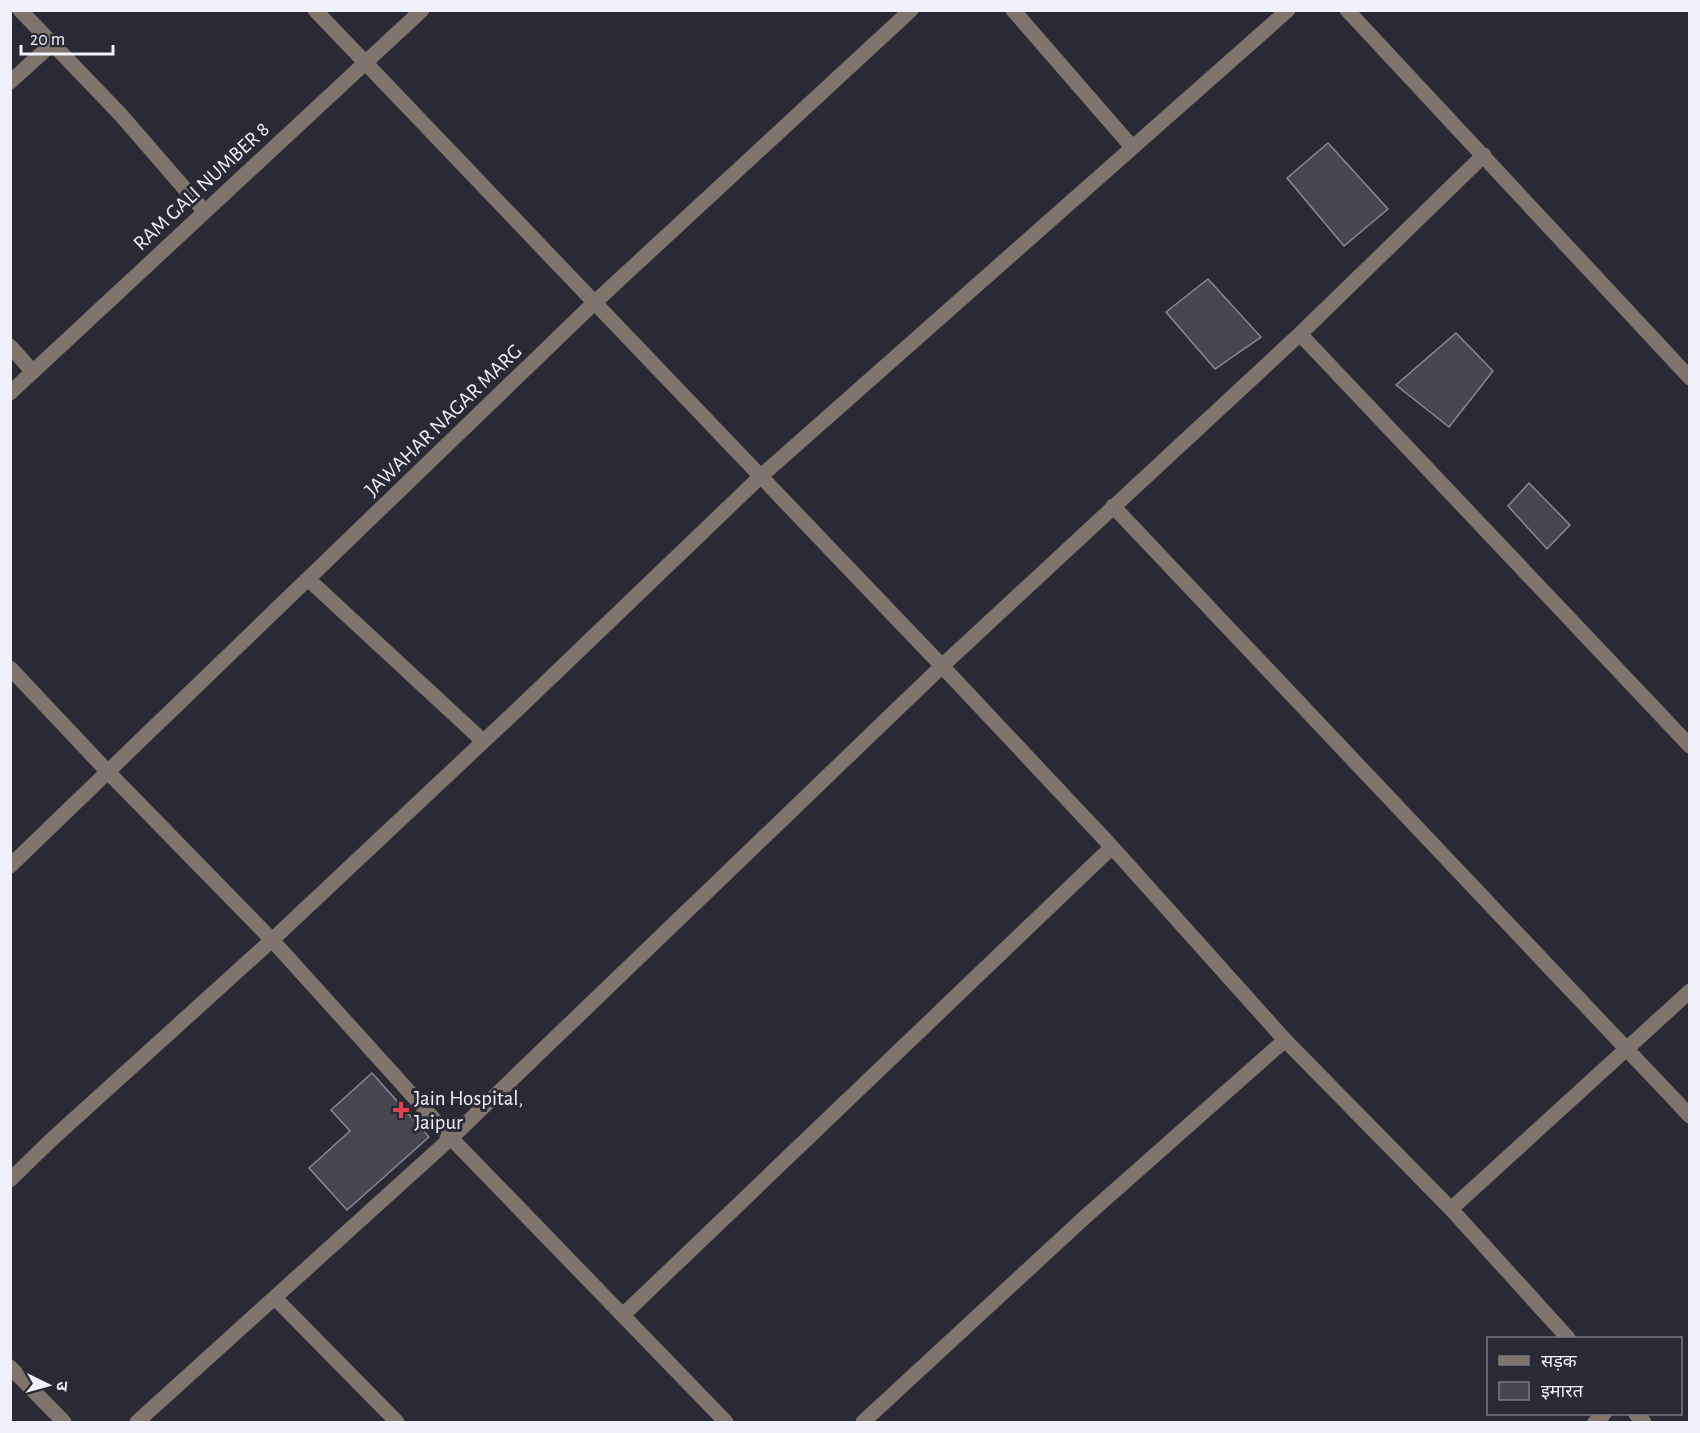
<svg xmlns="http://www.w3.org/2000/svg" width="1700" height="1433" font-family="'Alegreya Sans','Noto Sans Devanagari',sans-serif">
<rect width="100%" height="100%" fill="#292a34"/>
<!-- building -->
<path fill="#454651" stroke="#888996" stroke-width="1.5" d="M1328,143L1388,209L1344,246L1287,178Z
M1208,279L1261,337L1215,369L1166,312Z
M1456,333L1493,371L1449,427L1396,385Z
M1529,483L1570,525L1547,549L1508,506Z
M372,1073L429,1137L347,1210L309,1168L350,1131L331,1110Z"/>
<g fill="none" stroke-linecap="round" stroke-linejoin="round">
<!-- minor -->
<path stroke="#80756c" stroke-width="15" d="M20,10L120,114L205,212
M315,10L942,666L1112,847L1285,1040L1451,1209L1568,1338
M1013,10L1132,147
M1347,10L1690,378
M10,82L52,44
M1300,334L1690,746
M10,346L33,372
M10,393L422,10
M1113,506L1690,1116
M308,579L483,741
M10,668L108,772L272,940L451,1138L726,1422
M10,866L594,303L911,10
M10,1180L50,1141L272,940L518,709L760,477L1288,10
M1451,1209L1690,991
M275,1298L397,1422
M624,1314L1112,847
M10,1367L64,1422
M1636,1414L1644,1422
M137,1422L451,1138L942,666L1300,334L1484,155
M863,1422L1085,1217L1285,1040
M1595,1422L1604,1414"/>
</g>
<!-- markers -->
<path fill="#e0444e" stroke="#292a34" stroke-width="2" d="M398 1101h6v6h6v6h-6v6h-6v-6h-6v-6h6z"/>
<g text-anchor="middle" stroke-width="6" stroke-linejoin="round" paint-order="stroke">
<!-- street labels -->
<g font-size="21" fill="#f1f2f9" stroke="#292a34">
<text transform="translate(201 186) rotate(-43)" y="7">RAM GALI NUMBER 8</text>
<text transform="translate(443 420) rotate(-44)" y="7">JAWAHAR NAGAR MARG</text>
</g>
<!-- poi labels -->
<g font-size="21" fill="#f1f2f9" stroke="#292a34" text-anchor="start">
<text x="414" y="1105">Jain Hospital,<tspan x="414" dy="24">Jaipur</tspan></text>
</g>
</g>
<!-- border -->
<rect width="1700" height="1433" fill="none" stroke="#f1f2f9" stroke-width="24"/>
<!-- legend -->
<rect x="1487" y="1337" width="195" height="78" fill="#292a34" stroke="#797a83" stroke-width="1.5"/>
<rect x="1499" y="1356" width="30" height="9" fill="#80756c" stroke="#797a83" stroke-width="1.5"/>
<text x="1541" y="1367" font-size="18" fill="#f1f2f9">सड़क</text>
<rect x="1499" y="1382" width="30" height="18" fill="#454651" stroke="#797a83" stroke-width="1.5"/>
<text x="1541" y="1397" font-size="18" fill="#f1f2f9">इमारत</text>
<!-- north arrow -->
<g transform="translate(48 1385) rotate(95)" stroke="#292a34" stroke-width="4.5" paint-order="stroke">
<path d="M0-4.5L10 22L0 15L-10 22Z" fill="#f1f2f9"/>
<text y="-9" font-size="16" font-weight="bold" text-anchor="middle" fill="#f1f2f9">उ</text>
</g>
<!-- scale -->
<path d="M21 45v9h92v-9" fill="none" stroke="#f1f2f9" stroke-width="3"/>
<text x="30" y="45" font-size="18" fill="#f1f2f9" stroke="#292a34" stroke-width="4.5" paint-order="stroke">20 m</text>
</svg>
